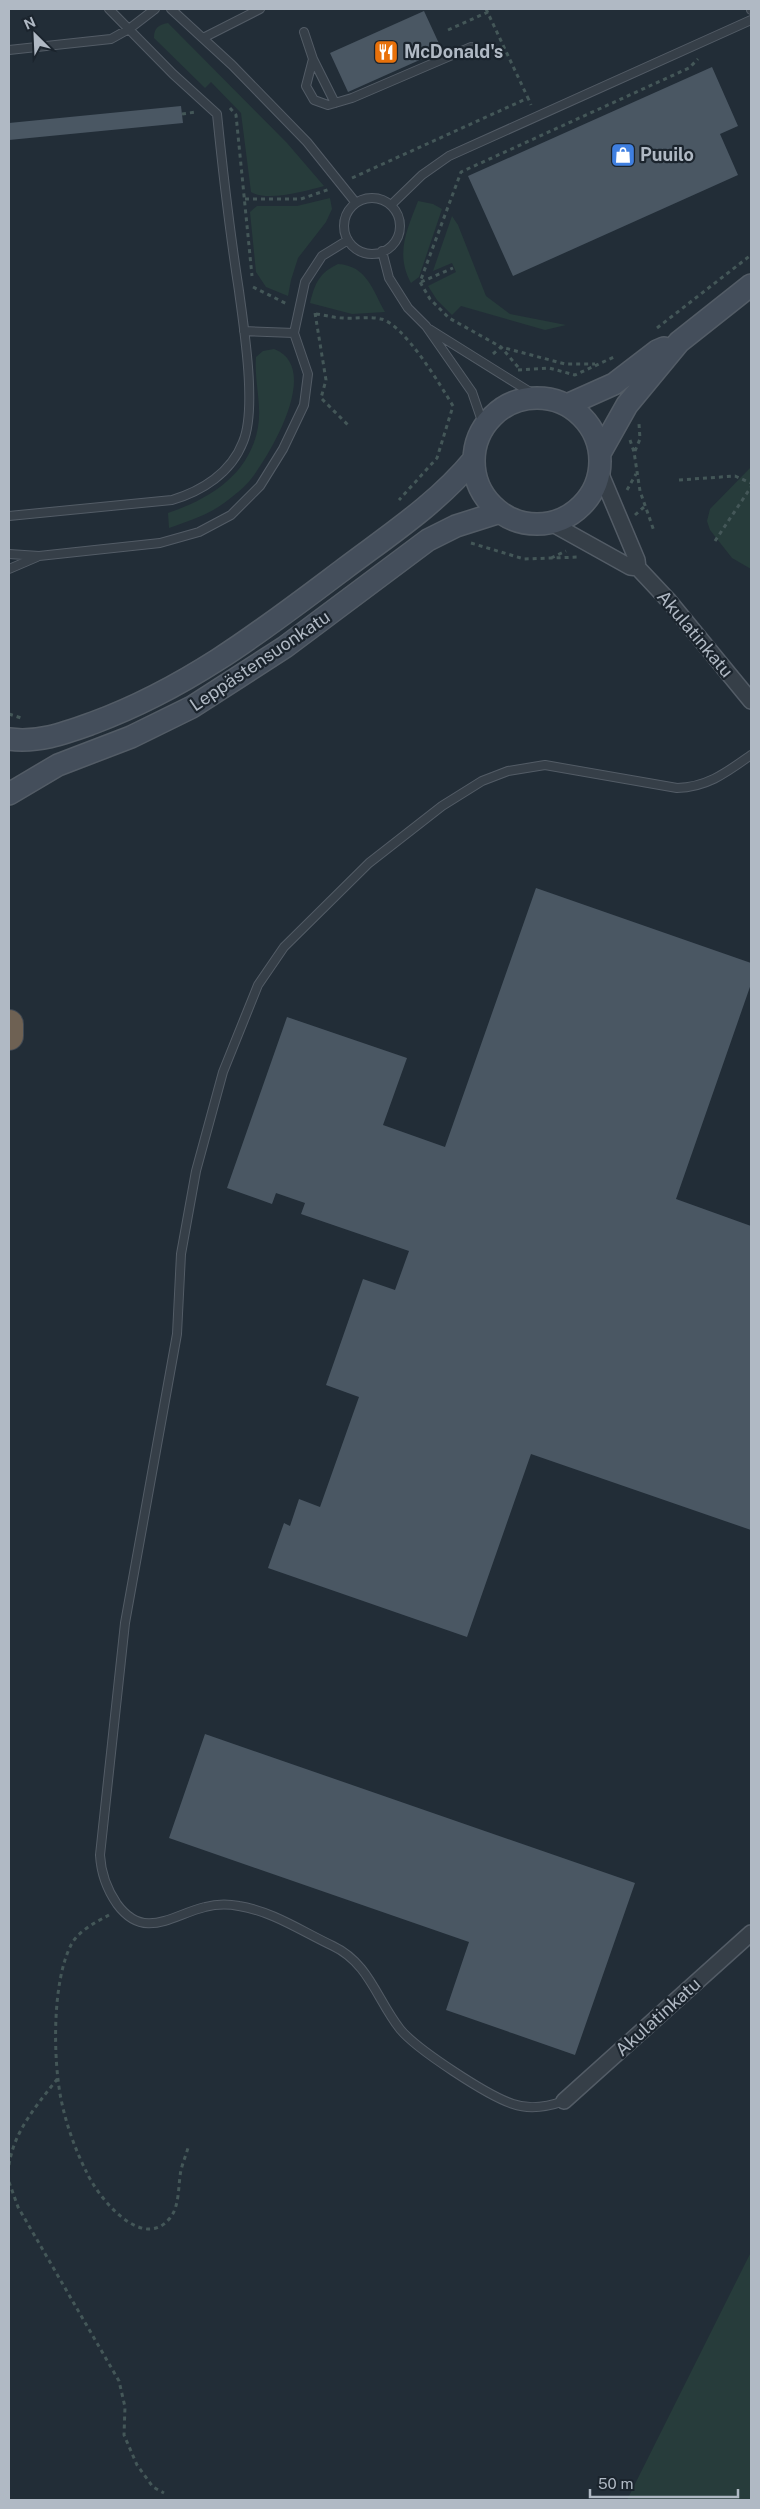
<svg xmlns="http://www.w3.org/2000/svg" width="760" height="2509" font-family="'Public Sans',sans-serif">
<rect width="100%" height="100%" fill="#222d37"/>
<!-- green -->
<path fill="#273c3b" d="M168,23L287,143L324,186C306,191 267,202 251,192L241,113L211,82L205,88L154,38C154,28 158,25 168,23Z
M330,198L332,209L326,222L298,258L291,280L288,296L266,287L256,272L250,212L257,206H297Z
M418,201L433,204L442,209L419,277L411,283C395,254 407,230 418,201Z
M452,216L458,225L486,296L510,314L566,325L545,330L461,306L452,315L437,300L428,286L456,272L452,263L433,271Z
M338,264C367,266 372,289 385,312L352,314L310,303C315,283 319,273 338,264Z
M274,349C322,367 271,453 251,479C245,487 236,494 228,500C211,514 189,521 169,528L168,513C210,499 250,474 258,427C262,404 254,380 256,357L263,351Z
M751,467V569L732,558L710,530L707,521L710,509Z
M751,2252V2500H627Z"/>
<!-- building -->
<path fill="#4a5763" d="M424,11L442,50L348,92L330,53Z
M712,67L738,126L720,134L738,175L513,276L468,176Z
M181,106L183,123L9,140V123Z
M536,888L751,963V984L676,1199L751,1226V1530L531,1454L467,1637L268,1568L284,1523L290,1526L299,1499L320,1507L359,1397L326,1385L363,1279L395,1290L409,1251L301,1214L305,1203L276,1193L272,1204L227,1188L287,1017L407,1058L383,1125L445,1147Z
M205,1734L635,1883L575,2055L446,2010L469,1942L169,1838Z"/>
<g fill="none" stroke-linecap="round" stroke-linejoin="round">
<defs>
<path id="service" d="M171,9L232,65L307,142L356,203
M751,9V10
M304,32L313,59L306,86L314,100L328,105L352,98L471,47
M203,38L260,9
M9,50L111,39L129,29L155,9
M313,59L335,103
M344 226a28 28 0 1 1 56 0a28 28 0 1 1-56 0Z
M391,205L422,175L449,156L751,20
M382,251L389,278L408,308L426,326L472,392L484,427
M429,329L538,397
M244,331L294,333
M9,516L172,500C202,491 231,473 243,442C257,409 244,329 239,291C230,233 223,173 217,114L173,74L109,9
M9,554L39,556L160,543L199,532L231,515L260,486L283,449L304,405L308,374L294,333L305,282L322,256L348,240
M9,569L37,557
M564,2101C547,2107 530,2110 513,2104C488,2096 416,2049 400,2029C377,2000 369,1963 333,1946C303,1932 272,1911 239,1906C229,1904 216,1904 205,1907C172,1915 144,1941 117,1904C106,1888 101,1873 100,1855L125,1623L177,1334L181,1254L196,1171L223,1072L258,985L284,947L369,863L442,806L482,781L508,771L545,765L677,788C708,787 727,772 751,755"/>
<path id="minor" d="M600,472L637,560L638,568L669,601L751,701
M551,523L630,567L638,568
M564,2101L751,1933"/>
<path id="secondary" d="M474 461a63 63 0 1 1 126 0a63 63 0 1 1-126 0Z
M567,405L614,384L657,351L664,348
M600,453L627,405L679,342L751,285
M9,739C39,743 65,733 93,723C190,687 263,630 344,569C389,535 438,503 474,459
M9,794L58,765L131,737L192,707L285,647L428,540L456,526L500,512"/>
<path id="motorway" d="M9,1024V1036"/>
</defs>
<!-- service casing -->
<use href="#service" stroke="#535c66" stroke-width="10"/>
<!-- minor casing -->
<use href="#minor" stroke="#535c66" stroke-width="18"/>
<!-- secondary casing -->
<use href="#secondary" stroke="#535c66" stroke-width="24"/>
<!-- motorway casing -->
<use href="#motorway" stroke="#404953" stroke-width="30"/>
<!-- path -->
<path stroke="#445758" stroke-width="3" stroke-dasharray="4 4" stroke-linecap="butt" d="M486,9L528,98
M448,30L488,12
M230,108L236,115L252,276
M182,114L196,112
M352,178L528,98L531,105
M245,199H301L330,189
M421,282L453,268
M253,287L287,304
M315,313L326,380L321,398L349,426
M316,314C325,315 334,318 343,318C355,319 369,316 381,319C404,324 441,386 453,406L437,458L399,500
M657,328L751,255
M493,354L501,347L565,364H595
M518,367L501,347L449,318L430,299L420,282L461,172L689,68L698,59
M518,370L549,368L575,375L614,357
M630,440L634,452L640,491L654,531
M635,451L640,439L639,424
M679,480L735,476L751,483
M627,490L636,474
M635,515L644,507
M715,541L751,487
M471,543L524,559L579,557
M551,558L566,551
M9,714L21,718
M109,1915C96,1922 78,1931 71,1945C52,1982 53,2059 61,2099C66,2124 75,2149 86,2171C97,2196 142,2253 170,2218C180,2206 178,2184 181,2170C183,2162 186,2155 188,2148
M9,2165C14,2131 37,2105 58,2078
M9,2182L18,2207L119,2381L125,2407L124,2435L137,2465L153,2487L164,2493"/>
<!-- service -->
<use href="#service" stroke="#363f48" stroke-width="8"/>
<!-- minor -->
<use href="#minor" stroke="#363f48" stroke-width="15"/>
<!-- secondary -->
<use href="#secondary" stroke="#444e5b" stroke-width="21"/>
<!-- motorway -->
<use href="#motorway" stroke="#6e6153" stroke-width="28"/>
</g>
<!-- icons -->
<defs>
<symbol id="restaurant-square" viewBox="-11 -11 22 22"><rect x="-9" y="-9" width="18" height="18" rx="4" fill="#e8710a" stroke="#1b242d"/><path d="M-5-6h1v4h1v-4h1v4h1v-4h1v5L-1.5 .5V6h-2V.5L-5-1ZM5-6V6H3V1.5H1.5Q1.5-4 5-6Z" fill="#fff"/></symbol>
<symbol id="shop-square" viewBox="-11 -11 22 22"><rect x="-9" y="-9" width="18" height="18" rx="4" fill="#3f7fe0" stroke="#1b242d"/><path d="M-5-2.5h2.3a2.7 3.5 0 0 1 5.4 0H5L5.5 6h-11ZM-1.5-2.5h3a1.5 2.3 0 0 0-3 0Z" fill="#fff"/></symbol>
</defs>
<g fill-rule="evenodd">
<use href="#restaurant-square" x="372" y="38" width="28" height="28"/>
<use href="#shop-square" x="609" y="141" width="28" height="28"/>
</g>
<g text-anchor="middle" stroke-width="4.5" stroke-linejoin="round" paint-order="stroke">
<!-- poi labels -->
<g font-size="18" font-weight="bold" fill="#b0b9c4" stroke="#1b242d" text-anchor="start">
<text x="404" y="58">McDonald's</text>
<text x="640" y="161">Puuilo</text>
</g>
<!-- street labels -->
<g font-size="18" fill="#b0b9c4" stroke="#1b242d">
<text transform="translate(695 634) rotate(50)" y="6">Akulatinkatu</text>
<text transform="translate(260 661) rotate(-34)" y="6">Leppästensuonkatu</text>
<text transform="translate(658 2017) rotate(-42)" y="6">Akulatinkatu</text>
</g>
</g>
<!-- border -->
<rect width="760" height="2509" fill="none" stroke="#b0b9c4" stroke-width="20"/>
<!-- north arrow -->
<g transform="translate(35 35) rotate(336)" stroke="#1b242d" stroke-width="4" paint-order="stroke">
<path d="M0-4L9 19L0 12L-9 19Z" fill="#b0b9c4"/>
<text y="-8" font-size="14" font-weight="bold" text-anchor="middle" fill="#b0b9c4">N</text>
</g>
<!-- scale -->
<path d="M590 2489v8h148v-8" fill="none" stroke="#b0b9c4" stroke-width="2.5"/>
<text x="598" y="2489" font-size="15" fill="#b0b9c4" stroke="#1b242d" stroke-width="4" paint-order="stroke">50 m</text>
</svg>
